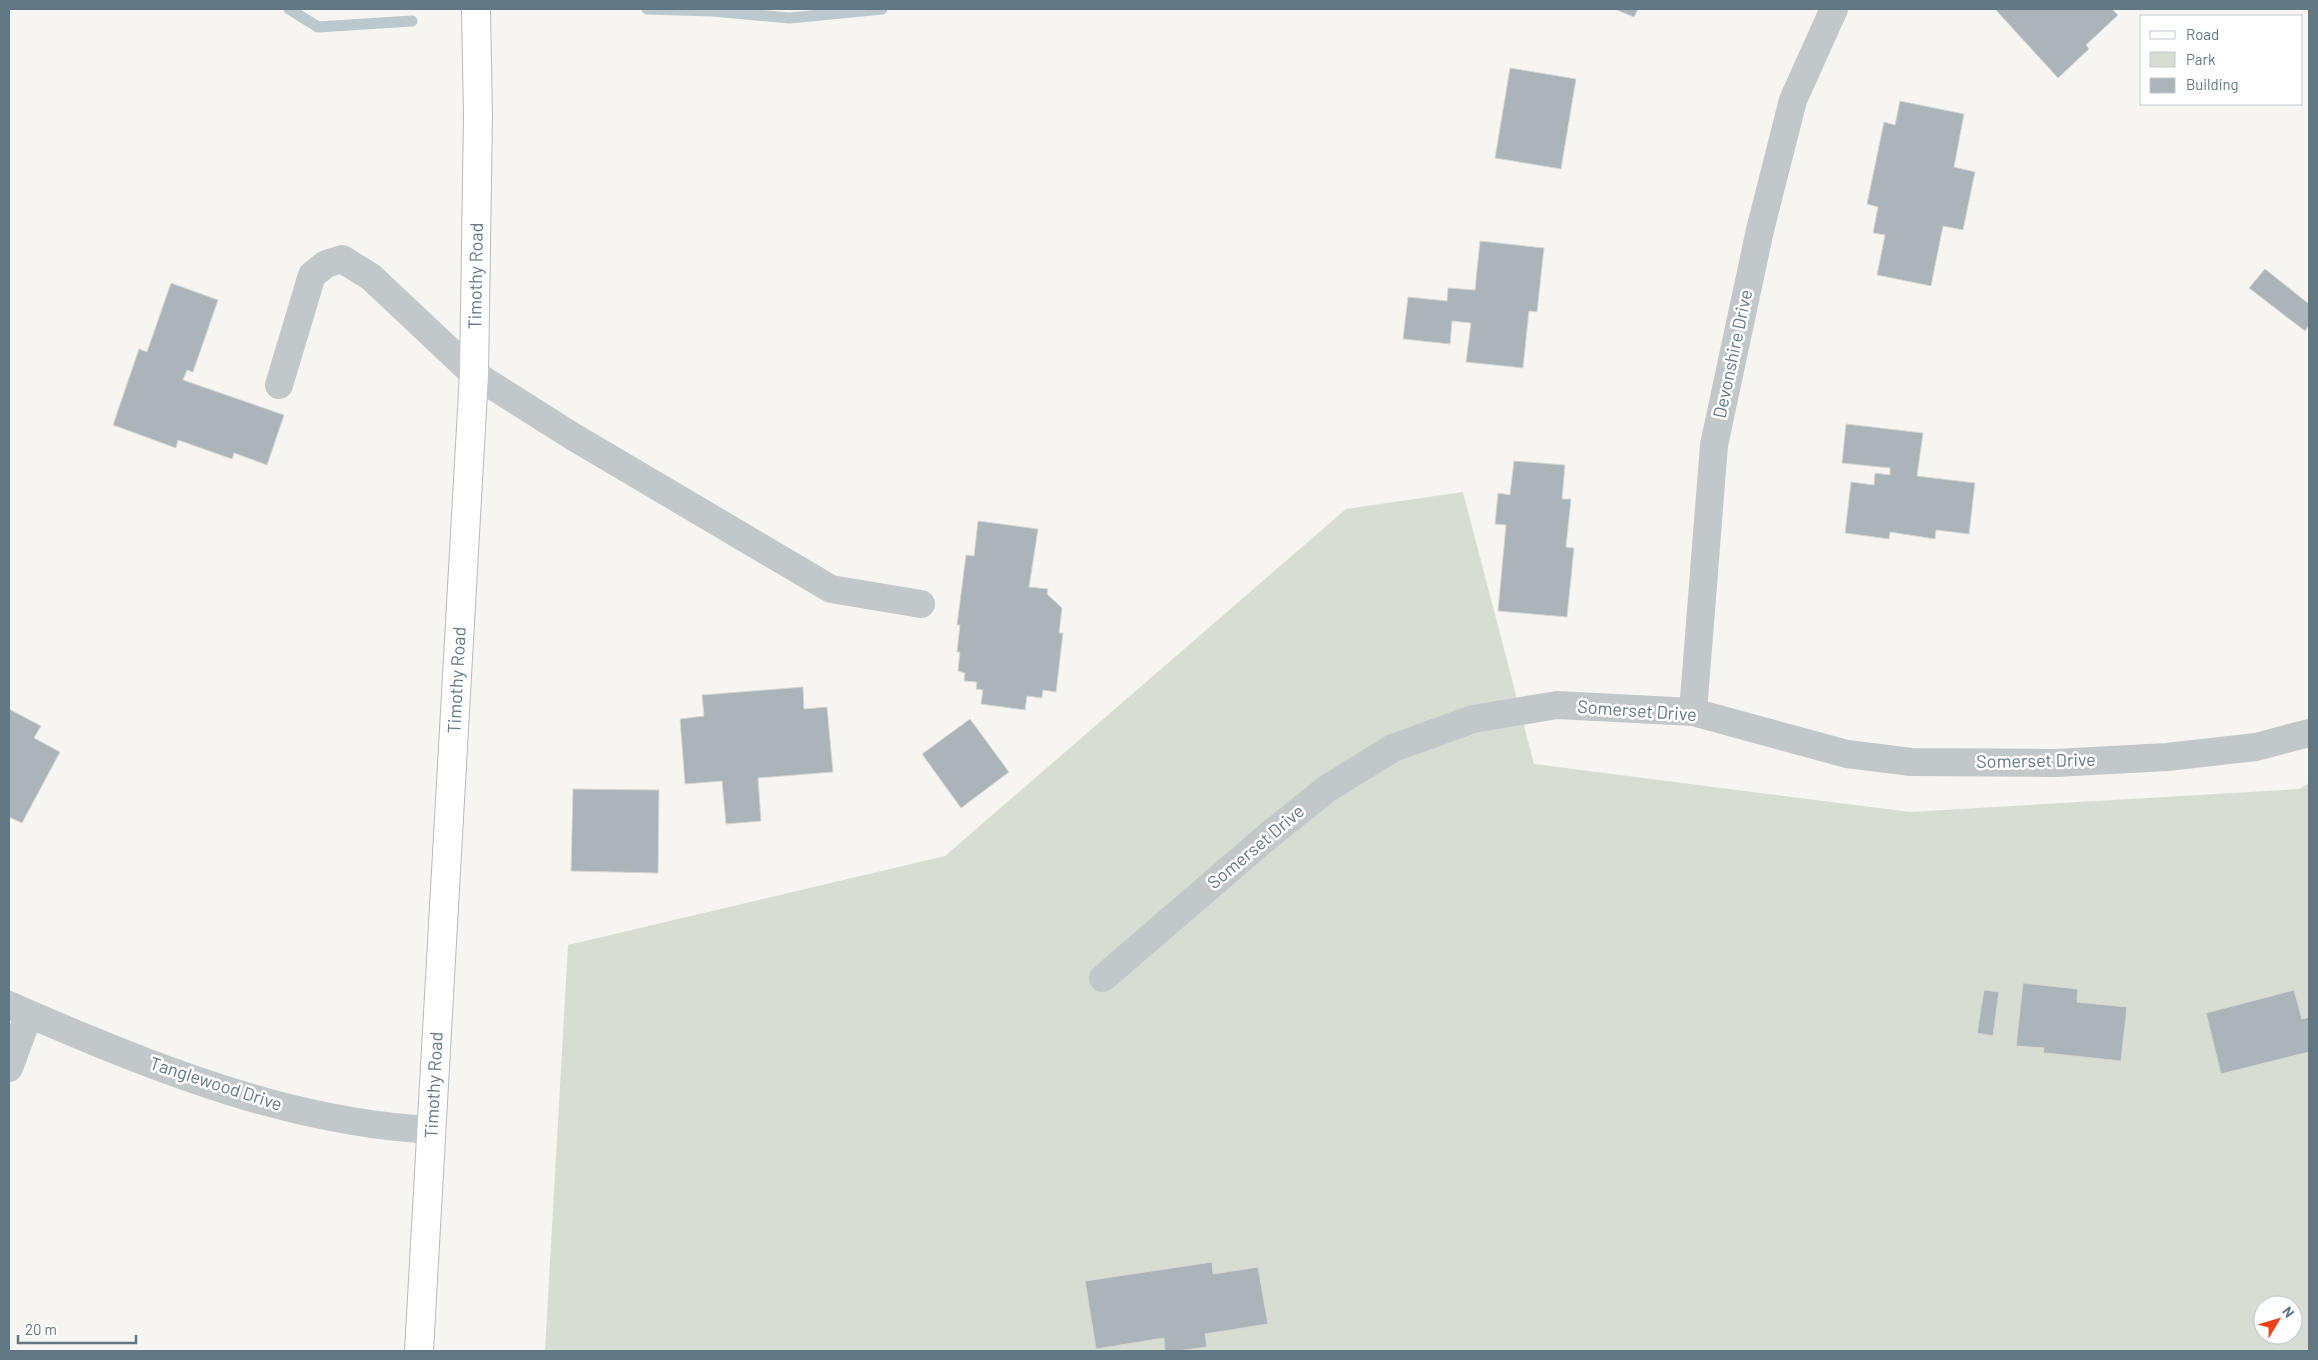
<svg xmlns="http://www.w3.org/2000/svg" width="2318" height="1360" font-family="Barlow,sans-serif">
<rect width="100%" height="100%" fill="#f6f5f1"/>
<!-- green -->
<path fill="#d7ddd2" fill-rule="evenodd" d="M1463,492L1534,764L1910,812L2299,789L2309,783V1351H545L568,945L945,856L1346,509ZM2263,1305H2293V1335H2263Z"/>
<g fill="none" stroke-linecap="round" stroke-linejoin="round">
<!-- stream -->
<path stroke="#bbc8cd" stroke-width="11" d="M289,9L318,27L412,21
M647,9L712,11L790,18L882,9"/>
</g>
<!-- building -->
<path fill="#abb4b9" stroke="#d7d7d4" d="M1614,9H1638L1634,17Z
M1995,9H2112L2118,15L2086,45L2089,49L2058,78Z
M1510,68L1576,79L1561,169L1495,158Z
M1900,101L1964,114L1954,167L1975,172L1963,230L1943,226L1931,286L1877,275L1885,235L1873,233L1878,207L1867,204L1884,122L1895,125Z
M1480,241L1544,248L1537,312L1529,311L1523,368L1466,362L1471,323L1452,321L1450,344L1403,339L1408,297L1447,301L1448,288L1475,290Z
M2265,269L2309,304V325L2305,331L2249,288Z
M171,283L218,300L193,372L187,370L183,380L284,415L267,465L234,453L232,459L178,440L176,448L113,425L139,349L147,352Z
M1846,424L1923,433L1917,476L1975,483L1969,534L1936,530L1935,539L1890,532L1889,539L1845,533L1851,482L1874,485L1875,473L1890,475V468L1842,463Z
M1514,461L1565,465L1562,499H1571L1566,547L1574,548L1567,617L1498,611L1506,525L1495,524L1498,493L1510,495Z
M978,521L1038,529L1029,587L1048,589L1047,594L1062,608L1059,633H1063L1056,692L1043,690L1042,698L1027,696L1025,710L981,704L983,690L976,689L977,682L964,681L965,673L958,671L960,652H957L960,625H957L966,555L974,556Z
M803,687L804,709L827,707L833,772L758,778L761,821L726,824L722,781L685,784L680,719L704,716L702,695Z
M9,709L41,726L34,738L60,752L22,823L9,817Z
M970,719L1009,772L961,808L922,754Z
M573,789L659,790L658,873L571,871Z
M2023,983L2078,989L2077,1002L2127,1007L2121,1061L2046,1053H2043L2044,1048L2016,1046Z
M1984,990L1999,992L1993,1036L1977,1033Z
M2294,990L2302,1019L2309,1017V1052L2221,1074L2206,1013Z
M1212,1262L1213,1274L1258,1267L1268,1324L1205,1334L1207,1347L1177,1351H1165L1164,1338L1096,1349L1085,1281Z"/>
<g fill="none" stroke-linecap="round" stroke-linejoin="round">
<defs>
<path id="major" d="M419,1351L474,374L478,116L476,9"/>
</defs>
<!-- major casing -->
<use href="#major" stroke="#b5babd" stroke-width="30"/>
<!-- minor -->
<path stroke="#c2c7c9" stroke-width="28" d="M279,385L312,275L326,264L342,259L371,277L474,374L572,436L831,589L921,604
M1693,712L1714,445L1760,230L1793,100L1834,9
M1103,978L1268,836L1328,788L1393,748L1473,719L1557,705L1693,712L1847,754L1911,762L2056,763L2167,757L2256,747L2309,733
M9,1005C40,1019 71,1032 103,1045C208,1088 318,1124 432,1130
M9,1068L29,1014"/>
<!-- major -->
<use href="#major" stroke="#fff" stroke-width="28"/>
</g>
<g text-anchor="middle" stroke-width="5" stroke-linejoin="round" paint-order="stroke">
<!-- street labels -->
<g font-size="18" fill="#627784" stroke="#fff">
<text transform="translate(476 276) rotate(-89)" y="6">Timothy Road</text>
<text transform="translate(1733 354) rotate(-78)" y="6">Devonshire Drive</text>
<text transform="translate(457 680) rotate(-87)" y="6">Timothy Road</text>
<text transform="translate(1637 711) rotate(4)" y="6">Somerset Drive</text>
<text transform="translate(2036 761) rotate(-1)" y="6">Somerset Drive</text>
<text transform="translate(1256 847) rotate(-40)" y="6">Somerset Drive</text>
<text transform="translate(216 1084) rotate(18)" y="6">Tanglewood Drive</text>
<text transform="translate(434 1085) rotate(-87)" y="6">Timothy Road</text>
</g>
</g>
<!-- border -->
<rect width="2318" height="1360" fill="none" stroke="#627784" stroke-width="20"/>
<!-- legend -->
<rect x="2140" y="15" width="162" height="90" fill="#ffffff" stroke="#c0c9ce"/>
<rect x="2150" y="31" width="25" height="8" fill="#ffffff" stroke="#c0c9ce"/>
<text x="2186" y="40" font-size="15" fill="#627784">Road</text>
<rect x="2150" y="52" width="25" height="15" fill="#d7ddd2" stroke="#c0c9ce"/>
<text x="2186" y="65" font-size="15" fill="#627784">Park</text>
<rect x="2150" y="78" width="25" height="15" fill="#abb4b9" stroke="#c0c9ce"/>
<text x="2186" y="90" font-size="15" fill="#627784">Building</text>
<!-- north arrow -->
<g transform="translate(2278 1320) rotate(52)"><circle r="24" fill="#ffffff" stroke="#c0c9ce"/>
<path d="M0-4L9 19L0 12L-9 19Z" fill="#ee4119"/>
<text y="-8" font-size="14" font-weight="bold" text-anchor="middle" fill="#627784">N</text>
</g>
<!-- scale -->
<path d="M18 1335v8h118v-8" fill="none" stroke="#627784" stroke-width="2.5"/>
<text x="25" y="1335" font-size="15" fill="#627784" stroke="#ffffff" stroke-width="4" paint-order="stroke">20 m</text>
</svg>
